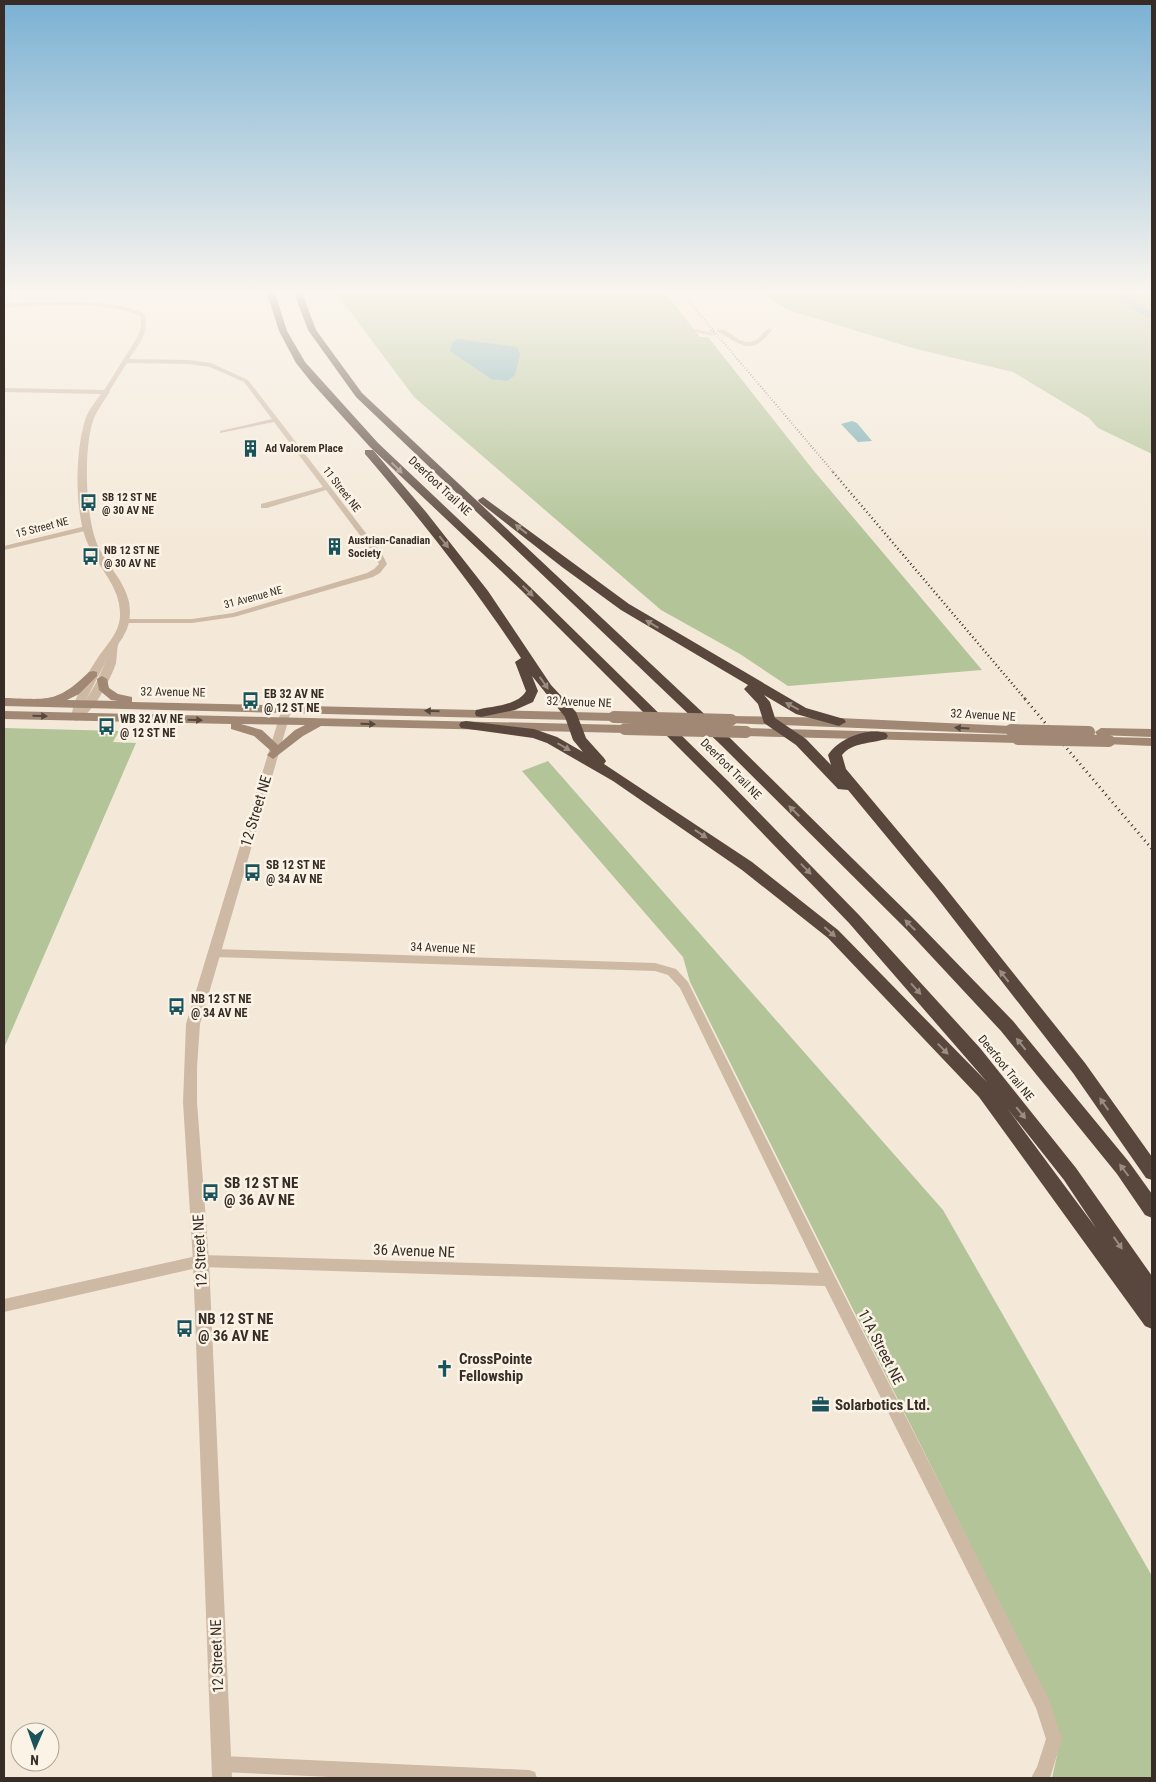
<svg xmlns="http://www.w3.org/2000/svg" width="1156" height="1782" font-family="'Roboto Condensed',sans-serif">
<rect width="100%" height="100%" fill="#f4e9d9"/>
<!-- green -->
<path fill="#b2c498" d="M334,290H663L700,337H708L814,471L982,670L788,686L740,654L661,610L414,397Z
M758,290H1152V454L1098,428L1089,418L1013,372L916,349L788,310Z
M4,728L119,731L113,742L136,743L4,1048Z
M548,761L943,1210L1152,1576V1778H1052L1058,1751L1050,1705L690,982L683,957L522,771Z"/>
<!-- water -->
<path fill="#76acb3" d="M1118,290H1133L1136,302L1152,311V319L1130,308Z
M457,339L517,347L520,354L515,375L507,381L491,379L450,351L452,342Z
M852,421L857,423L872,441L858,442L841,424Z"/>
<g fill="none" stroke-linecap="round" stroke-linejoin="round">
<!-- minor-tunnel -->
<path stroke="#cec3b5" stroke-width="6" stroke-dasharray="6 3" stroke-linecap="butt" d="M709,333L719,331"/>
<!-- minor -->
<path fill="#cdb9a4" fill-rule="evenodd" d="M76,302C100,303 123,304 145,314C150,332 139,345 129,359L189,360L211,363L248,380L382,554L387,564L380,573L373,577L234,617L192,623H122V619H192L233,613L367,573L374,569L379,564L374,554L326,490L267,508H261V504L323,487L274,422L220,433V431L272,419L244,382L210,367L189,364L127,363L108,393H104L103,392L138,336L141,327L140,316C101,298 46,307 4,307V303Z
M673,322H677L681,326L712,333L709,335L677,328L672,323Z
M769,328L772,330C750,359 739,342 716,331C730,324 737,347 753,341C760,339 763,332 769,328Z
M86,526H89V530L4,550V546Z
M213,949L655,963L676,969L688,982L834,1275L1049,1699L1062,1739L1050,1778H1031L1037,1767L1046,1739L1036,1708L825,1286L201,1267L4,1312V1299L201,1255L819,1273L680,988L668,975L655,971L213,957L209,956L208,953L209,950Z
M221,1756L529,1770L535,1772L537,1778H352L221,1772L215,1770L213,1764L215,1758Z"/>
<!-- tertiary -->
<path fill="#cdb9a4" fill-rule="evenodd" d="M4,388L106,390L110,392C104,400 98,409 94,418C83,447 85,518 98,546C107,565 124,580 129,602C131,613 130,625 124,635C123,638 119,642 118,645C117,649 117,657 116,663C111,679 92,716 76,721L71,717C75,696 85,677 97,659C106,645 119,634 120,616C121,587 99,569 88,544C74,513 75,453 85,420C88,411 95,402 101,394L4,392ZM106,661L96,683L86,700Z
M287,704L292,708L200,1024L197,1067V1102L209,1261L232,1778H212L193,1261L183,1102L186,1024L282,708Z"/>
<!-- secondary -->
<path fill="#a08875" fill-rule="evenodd" d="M93,671L97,672V676L79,694L67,700L118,701L111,700L99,690L97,679L102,676L107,679L109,688L118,694L132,697V702L614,713L619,717L614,721L4,706V698C48,699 56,704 89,672Z
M4,711L625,725L630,729L625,733L321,726L303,736L273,759L267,755L271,751L254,736L231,729V724L4,719ZM241,724L305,725L295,730L278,745L262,730Z
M731,716L839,718L1011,726L1016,730L1011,734L727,723L726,720Z
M746,728L1018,735L1024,739L1018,743L746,736L740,732Z
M1101,728L1152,729V737L1097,735L1095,732Z
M1109,737L1152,738V746L1105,744L1103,741Z"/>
<!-- motorway -->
<path fill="#59473d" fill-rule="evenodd" d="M266,290H274L287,331L305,362L378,443L529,586L729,782L859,915L980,1048L1076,1168L1152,1276V1329L1145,1326L979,1097L828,938L742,870L613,781L547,743L533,738L461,728L459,725L461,722L466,721L534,729L557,737L583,752L573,740L565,717L532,676L538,691L533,702L515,710L481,717L476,716L475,713L476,710C491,706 518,706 526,691L515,662L521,658C473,585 422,521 365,454V450H373L426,512L488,591L551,685L576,712L586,738L604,758L606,761L604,764L752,862L838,930L987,1082L849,923L719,788L521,590L370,447L312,383L296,363L279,331ZM1007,1108L1064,1180L1096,1228Z
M293,290H301L316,330L362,393L731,739L916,921L1013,1021L1129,1162L1152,1194V1218L1145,1215L1117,1174L1001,1031L906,929L721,745L356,397L308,330Z
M483,497L629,604L806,708L844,719L846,722L839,726L796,714L764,695L770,702L775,718L806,739L831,765L828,755C838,739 867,727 886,733L888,736L886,739C870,744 853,742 842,755L846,769L944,886L1085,1063L1152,1157V1180L1146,1178L1073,1073L934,894L848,790L838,789L796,745L764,723L758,704L744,689L748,685L621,610L562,567L479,502L478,500Z"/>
<!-- rail-far2 -->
<path stroke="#372d26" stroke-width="2" stroke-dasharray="0.5 2.5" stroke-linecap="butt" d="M679,290L834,473"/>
<!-- rail-far1 -->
<path stroke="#372d26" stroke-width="2.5" stroke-dasharray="1 3" stroke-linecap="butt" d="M833,472L1026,700"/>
<!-- rail -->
<path stroke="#372d26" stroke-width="3" stroke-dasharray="1 4" stroke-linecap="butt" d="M1025,699L1152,849"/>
<!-- secondary-bridge -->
<path stroke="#a08875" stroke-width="12" d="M614,717L731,720
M625,729L746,732
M1011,730L1089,732
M1018,739L1109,741"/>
</g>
<!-- one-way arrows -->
<defs><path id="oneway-solid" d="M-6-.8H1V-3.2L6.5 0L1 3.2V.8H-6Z" transform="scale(1.25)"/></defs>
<g fill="#9a8c81">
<use href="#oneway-solid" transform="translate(397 468) rotate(44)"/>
<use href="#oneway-solid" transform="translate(521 529) rotate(-142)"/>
<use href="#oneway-solid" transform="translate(444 542) rotate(52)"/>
<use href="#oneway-solid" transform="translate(528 591) rotate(44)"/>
<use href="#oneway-solid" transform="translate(652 624) rotate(-149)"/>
<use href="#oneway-solid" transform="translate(544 683) rotate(55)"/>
<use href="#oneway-solid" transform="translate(792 706) rotate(-152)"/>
<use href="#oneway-solid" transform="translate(564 747) rotate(30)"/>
<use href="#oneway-solid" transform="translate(794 811) rotate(-135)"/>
<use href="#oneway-solid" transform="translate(701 834) rotate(34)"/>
<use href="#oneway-solid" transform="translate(806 869) rotate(46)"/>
<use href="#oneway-solid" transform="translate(910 925) rotate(-135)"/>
<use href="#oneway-solid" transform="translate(830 932) rotate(41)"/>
<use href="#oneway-solid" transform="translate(1004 976) rotate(-128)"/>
<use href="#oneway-solid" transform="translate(916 989) rotate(48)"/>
<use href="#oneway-solid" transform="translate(1021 1044) rotate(-129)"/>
<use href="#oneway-solid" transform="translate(943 1049) rotate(46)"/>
<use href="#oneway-solid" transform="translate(1104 1104) rotate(-125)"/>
<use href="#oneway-solid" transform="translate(1021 1113) rotate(51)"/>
<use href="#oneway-solid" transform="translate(1124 1170) rotate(-127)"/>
<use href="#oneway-solid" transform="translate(1118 1243) rotate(55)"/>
</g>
<g fill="#56483e">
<use href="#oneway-solid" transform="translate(432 711) rotate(-179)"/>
<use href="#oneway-solid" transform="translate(40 716) rotate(2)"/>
<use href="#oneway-solid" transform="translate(195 720) rotate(2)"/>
<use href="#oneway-solid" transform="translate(368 724) rotate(1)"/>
<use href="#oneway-solid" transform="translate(962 728) rotate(-177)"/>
</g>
<!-- sky -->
<linearGradient id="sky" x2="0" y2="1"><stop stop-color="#7ab1d3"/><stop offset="0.54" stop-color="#faf5ee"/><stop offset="1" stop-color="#faf5ee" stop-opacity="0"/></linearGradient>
<rect width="1156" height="540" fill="url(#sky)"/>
<!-- icons -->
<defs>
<symbol id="building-bare" viewBox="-9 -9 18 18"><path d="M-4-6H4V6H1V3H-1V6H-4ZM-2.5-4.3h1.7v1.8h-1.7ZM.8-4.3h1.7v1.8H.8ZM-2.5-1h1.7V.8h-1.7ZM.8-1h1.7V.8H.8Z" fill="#19535c" stroke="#fbf3e6" stroke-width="2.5" paint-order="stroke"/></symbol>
<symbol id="bus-bare" viewBox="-9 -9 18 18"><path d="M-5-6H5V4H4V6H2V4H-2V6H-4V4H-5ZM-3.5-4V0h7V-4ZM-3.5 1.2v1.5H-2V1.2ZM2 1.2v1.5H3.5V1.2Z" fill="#19535c" stroke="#fbf3e6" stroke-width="2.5" paint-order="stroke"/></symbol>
<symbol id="church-bare" viewBox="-9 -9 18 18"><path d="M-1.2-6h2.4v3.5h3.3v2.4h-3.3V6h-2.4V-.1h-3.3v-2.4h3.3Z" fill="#19535c" stroke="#fbf3e6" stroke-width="2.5" paint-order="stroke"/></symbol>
<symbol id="office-bare" viewBox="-9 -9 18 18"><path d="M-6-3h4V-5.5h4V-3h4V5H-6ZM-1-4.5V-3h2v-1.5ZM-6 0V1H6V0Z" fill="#19535c" stroke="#fbf3e6" stroke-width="2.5" paint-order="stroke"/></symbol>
</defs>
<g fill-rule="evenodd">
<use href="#building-bare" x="238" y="436" width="25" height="25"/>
<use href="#bus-bare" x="76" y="490" width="25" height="25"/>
<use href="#building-bare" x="322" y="534" width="25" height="25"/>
<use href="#bus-bare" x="78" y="544" width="25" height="25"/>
<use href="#bus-bare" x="238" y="688" width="25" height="25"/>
<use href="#bus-bare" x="94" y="714" width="25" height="25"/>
<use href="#bus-bare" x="240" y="860" width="25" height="25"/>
<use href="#bus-bare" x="164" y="994" width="25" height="25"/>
<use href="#bus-bare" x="198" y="1180" width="25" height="25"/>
<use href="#bus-bare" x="172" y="1316" width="25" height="25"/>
<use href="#church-bare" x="432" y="1356" width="25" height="25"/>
<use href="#office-bare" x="808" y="1392" width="25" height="25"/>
</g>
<g text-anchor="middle" stroke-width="5" stroke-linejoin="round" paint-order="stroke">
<!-- far-poi labels -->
<g font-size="11" font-weight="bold" fill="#372d26" stroke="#fbf3e6" text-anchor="start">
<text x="265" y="452">Ad Valorem Place</text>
<text x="102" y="501">SB 12 ST NE<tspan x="102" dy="13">@ 30 AV NE</tspan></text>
<text x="348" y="544">Austrian-Canadian<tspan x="348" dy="13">Society</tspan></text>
<text x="104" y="554">NB 12 ST NE<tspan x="104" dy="13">@ 30 AV NE</tspan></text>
</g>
<!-- far-street labels -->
<g font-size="11" fill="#372d26" stroke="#fbf3e6">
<text transform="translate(342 489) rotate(52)" y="4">11 Street NE</text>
<text transform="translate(42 527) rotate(-14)" y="4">15 Street NE</text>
<text transform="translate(253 597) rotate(-15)" y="4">31 Avenue NE</text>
</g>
<!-- street labels -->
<g font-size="12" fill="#372d26" stroke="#fbf3e6">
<text transform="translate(440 486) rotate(43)" y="4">Deerfoot Trail NE</text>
<text transform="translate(173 692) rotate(1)" y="4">32 Avenue NE</text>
<text transform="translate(579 702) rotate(2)" y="4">32 Avenue NE</text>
<text transform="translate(983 715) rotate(3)" y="4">32 Avenue NE</text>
<text transform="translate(731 769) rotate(45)" y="4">Deerfoot Trail NE</text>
<text transform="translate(443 948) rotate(2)" y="4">34 Avenue NE</text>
<text transform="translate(1006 1068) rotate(51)" y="4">Deerfoot Trail NE</text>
</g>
<!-- poi labels -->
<g font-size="12" font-weight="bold" fill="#372d26" stroke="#fbf3e6" text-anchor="start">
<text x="264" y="698">EB 32 AV NE<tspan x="264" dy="14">@ 12 ST NE</tspan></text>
<text x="120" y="723">WB 32 AV NE<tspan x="120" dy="14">@ 12 ST NE</tspan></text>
<text x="266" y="869">SB 12 ST NE<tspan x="266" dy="14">@ 34 AV NE</tspan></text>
<text x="191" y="1003">NB 12 ST NE<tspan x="191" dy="14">@ 34 AV NE</tspan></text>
</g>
<!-- near-street labels -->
<g font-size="15" fill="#372d26" stroke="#fbf3e6">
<text transform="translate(256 811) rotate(-73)" y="5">12 Street NE</text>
<text transform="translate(200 1251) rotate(-93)" y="5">12 Street NE</text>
<text transform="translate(414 1251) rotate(2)" y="5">36 Avenue NE</text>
<text transform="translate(881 1347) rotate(63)" y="5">11A Street NE</text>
<text transform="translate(217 1656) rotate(-92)" y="5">12 Street NE</text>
</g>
<!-- near-poi labels -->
<g font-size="15" font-weight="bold" fill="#372d26" stroke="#fbf3e6" text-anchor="start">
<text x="224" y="1188">SB 12 ST NE<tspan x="224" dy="17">@ 36 AV NE</tspan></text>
<text x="198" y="1324">NB 12 ST NE<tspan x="198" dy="17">@ 36 AV NE</tspan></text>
<text x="459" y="1364">CrossPointe<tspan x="459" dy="17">Fellowship</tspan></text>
<text x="835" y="1410">Solarbotics Ltd.</text>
</g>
</g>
<!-- border -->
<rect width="1156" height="1782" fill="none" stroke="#372d26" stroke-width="10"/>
<!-- north arrow -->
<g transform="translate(35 1747) rotate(182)"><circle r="24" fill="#fbf3e6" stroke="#ada499"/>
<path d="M0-4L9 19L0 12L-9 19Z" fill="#19535c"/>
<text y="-8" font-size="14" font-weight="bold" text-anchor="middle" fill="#372d26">N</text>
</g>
</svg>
